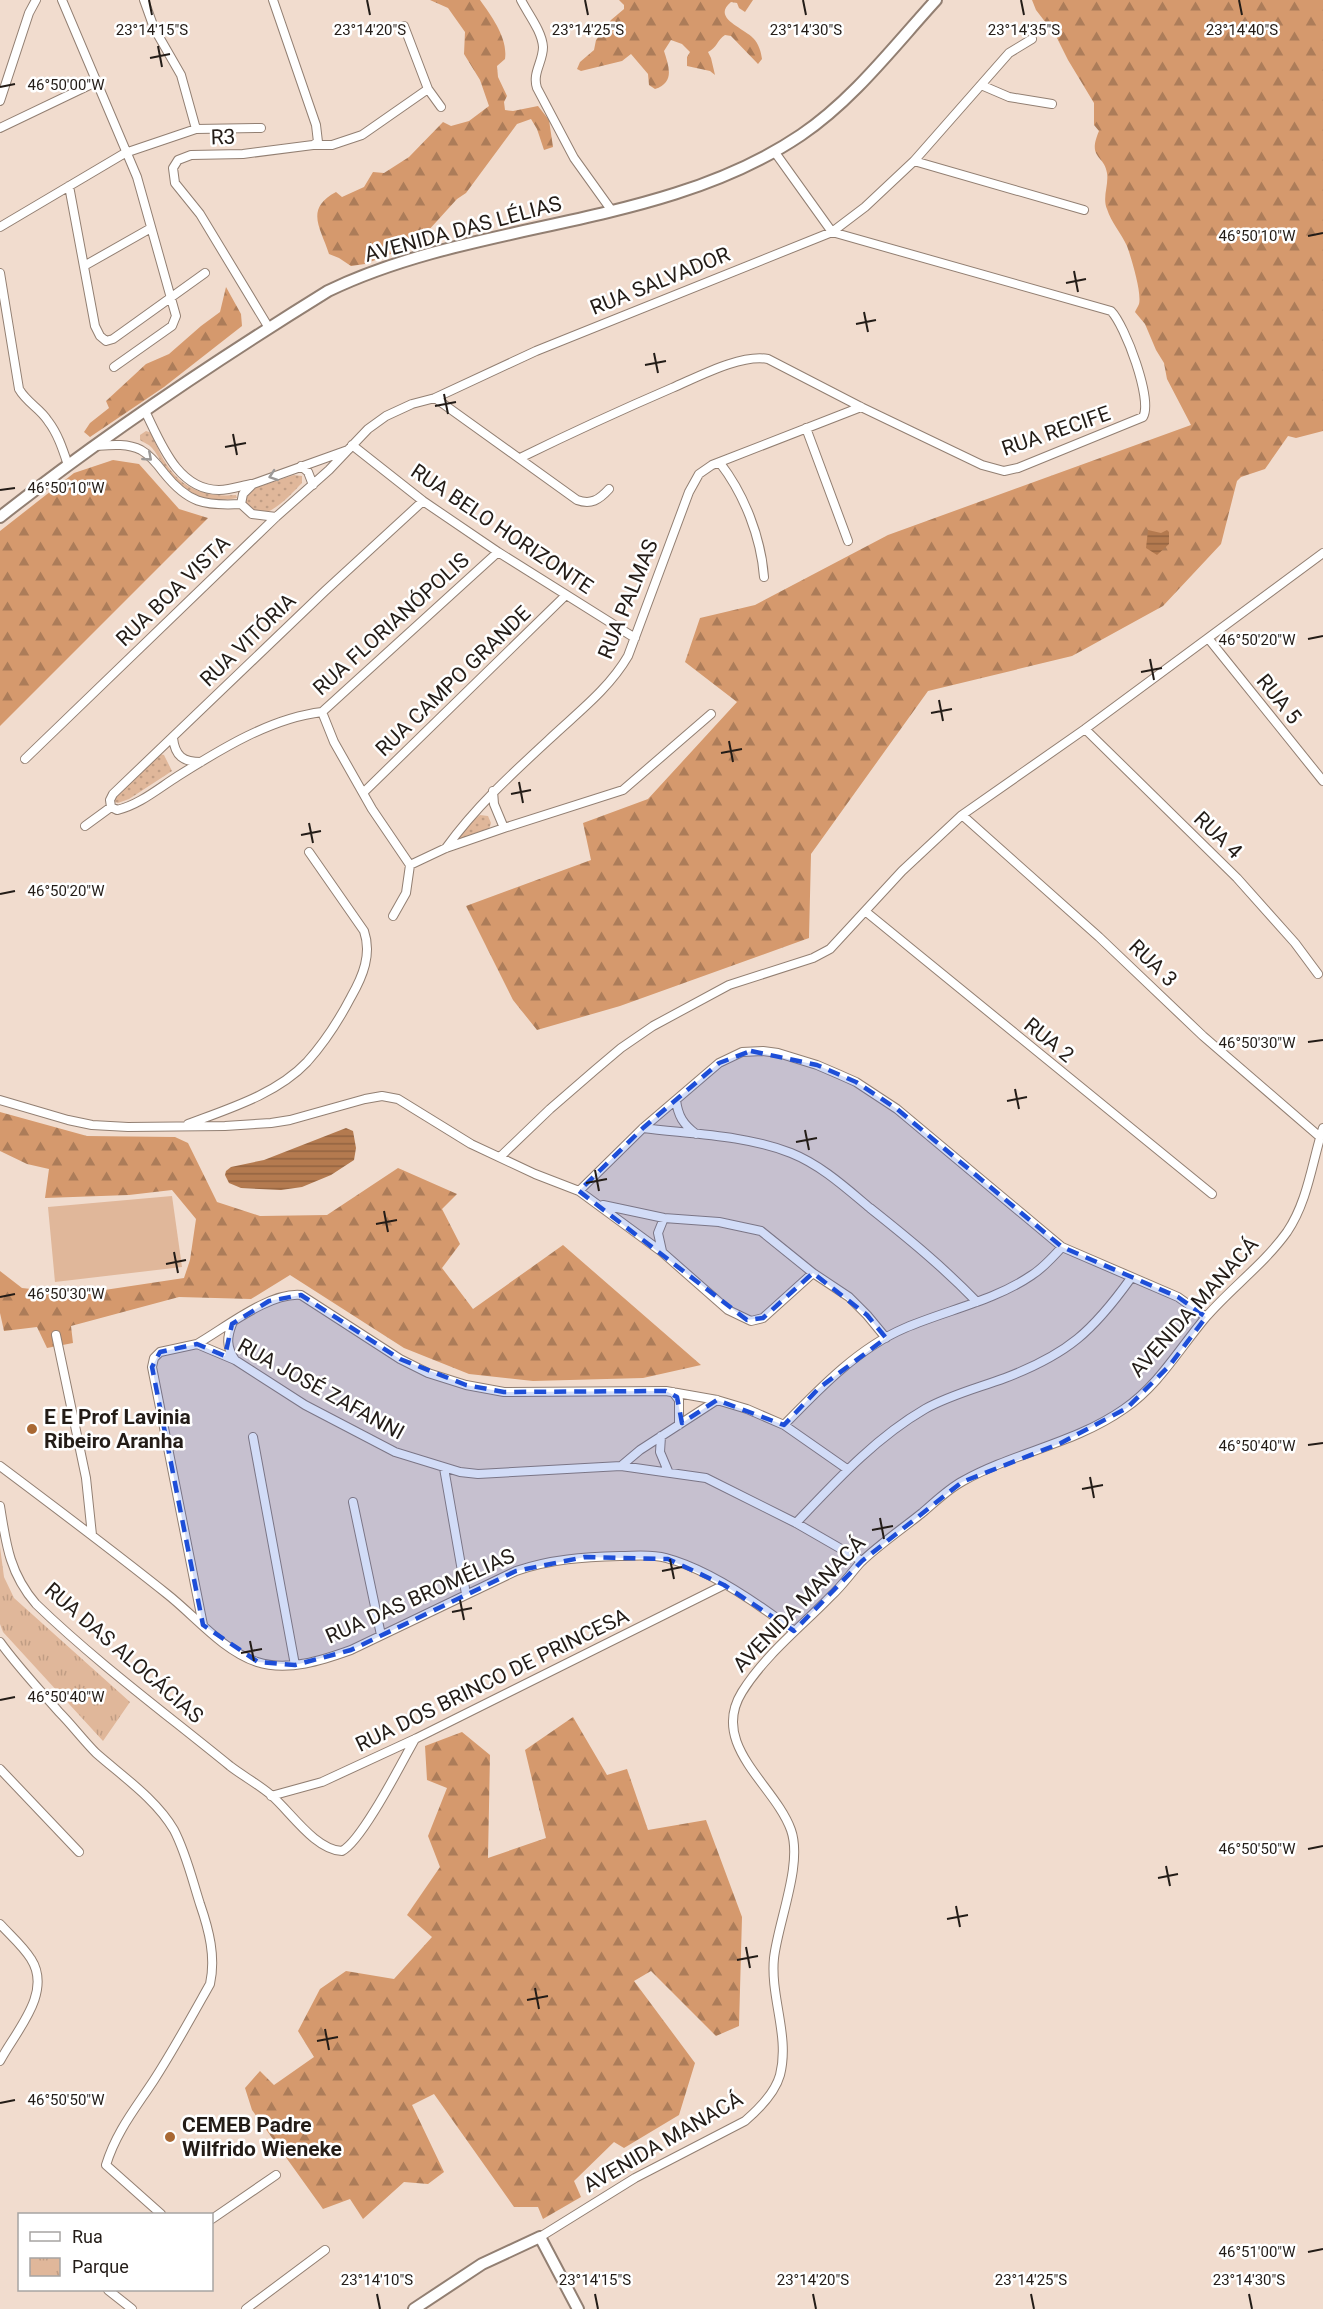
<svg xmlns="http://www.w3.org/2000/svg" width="1323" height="2309" font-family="Roboto,sans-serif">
<defs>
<pattern id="grass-dots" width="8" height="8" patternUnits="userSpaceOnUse" patternTransform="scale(1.5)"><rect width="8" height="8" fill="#e0b79a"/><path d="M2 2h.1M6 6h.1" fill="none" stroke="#c09d84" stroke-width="1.8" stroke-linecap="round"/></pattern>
<pattern id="forest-firs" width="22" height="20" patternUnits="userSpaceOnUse" patternTransform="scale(1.5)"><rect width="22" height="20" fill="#d5996d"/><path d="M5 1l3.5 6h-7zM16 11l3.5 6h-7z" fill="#ac7c59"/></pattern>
<pattern id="park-tufts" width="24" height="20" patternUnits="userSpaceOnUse" patternTransform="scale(1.5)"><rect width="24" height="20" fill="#e0b79a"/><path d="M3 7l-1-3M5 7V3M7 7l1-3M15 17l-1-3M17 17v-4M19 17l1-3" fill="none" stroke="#c09d84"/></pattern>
<pattern id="water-rules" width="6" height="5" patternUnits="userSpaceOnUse" patternTransform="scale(1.5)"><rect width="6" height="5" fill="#b47a4f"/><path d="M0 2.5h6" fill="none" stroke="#926341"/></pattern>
</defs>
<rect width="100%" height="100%" fill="#f1dcce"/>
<!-- grass -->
<path fill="url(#grass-dots)" d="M146,431L152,433C166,476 190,499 236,495L237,498C201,504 183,492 162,463C159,459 156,452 152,448C149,444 144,443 140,440V435Z
M294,475L302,476V483C289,496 257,534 244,499L247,493L252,489Z
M160,754L164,755L172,771L129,799L118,803L115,802L113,797Z
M480,815L488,816L491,823L489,829L459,839L458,837L462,830Z"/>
<!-- forest -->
<path fill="url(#forest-firs)" d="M430,0H480C492,17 508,38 505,59L497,66L498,77L507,96L504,102L505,110L513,111L538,106L549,120L553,147L544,150L537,129L531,119L517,124L466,193L457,199L427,232L415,237L401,250L365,264L351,266L339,258L329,254C321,228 304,209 336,192L342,197L364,187L373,172L384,173L409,157L443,122L451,126L469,121L489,106L480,80L464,54L465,32L448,8Z
M619,0H753L745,12L739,8L737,3L731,2C711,18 744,28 753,38C759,44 761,52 762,59L758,64L731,36L725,35C717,40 717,48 708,52L711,58L715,75L710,71L687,66V57L690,52L682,44L671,40L664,51C669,67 675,82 655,89L649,85L648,74L631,54L622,61L581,71L577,69L580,62L594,50L596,40L611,20L624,9V5Z
M1032,0H1323V431L1296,438L1288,436L1265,469L1241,477L1237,481L1221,544L1163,606L1072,656L928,691L811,854L809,938L620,1006L537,1030L513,1000L466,906L591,860L583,823L648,799L737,702L685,662L700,618L755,605L888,535L1191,425L1167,379L1164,363L1156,350L1145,324L1135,312C1136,309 1138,307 1139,304C1142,293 1131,257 1127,246C1121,233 1111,222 1107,209C1102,197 1109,185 1107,173C1104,154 1087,159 1099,131L1094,125V103L1068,60L1056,36L1036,10Z
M226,287L241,314L242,326L164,387L90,437L84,432L90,423L109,408L106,401L146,364L169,354L201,326L220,312Z
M113,460L139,464L179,509L208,518L0,726V531L74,473Z
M0,1112L87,1136L175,1137L188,1143L217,1202L260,1216L327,1215L398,1168L457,1194L442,1209L460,1244L442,1268L473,1309L563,1245L701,1365L643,1378L533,1381L469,1374L404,1348L290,1275L251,1299L179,1297L71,1326L73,1343L47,1348L37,1327L4,1331L0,1313V1271L22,1288L78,1294L184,1278L190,1260L196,1219L172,1190L129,1195L45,1198L49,1169L27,1164L0,1151Z
M573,1717L607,1775L627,1769L648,1830L706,1820L742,1917L739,2026L716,2036L651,1971L634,1981L695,2063L679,2115L624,2148L614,2142L574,2181L581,2197L543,2219L538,2207H514L434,2094L412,2105L444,2172L428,2184L404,2182L363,2219L350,2199L323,2209L252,2110L245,2088L260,2071L274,2085L314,2057L298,2031L320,1989L346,1971L394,1979L432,1937L407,1915L440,1867L428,1836L447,1788L427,1780L425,1746L462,1732L490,1755L488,1858L546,1838L525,1750Z"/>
<!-- park -->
<path fill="url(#park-tufts)" d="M0,1547L4,1577L14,1598L130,1702L103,1741L3,1632L0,1624Z"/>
<!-- pitch -->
<path fill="#e0b79a" d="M172,1196L182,1267L55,1282L48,1207Z"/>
<!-- water -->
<path fill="url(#water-rules)" d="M1148,530L1161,533L1167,530L1169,532V544L1157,555L1146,548Z
M346,1128L353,1131L356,1148L354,1160L331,1175L302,1187L281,1190L241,1188L229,1183L225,1175L226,1171L231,1167L264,1160Z"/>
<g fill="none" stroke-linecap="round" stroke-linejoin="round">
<defs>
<path id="minor" d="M62,0L137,177L176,316L172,326L114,367
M144,0L154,28L181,75L196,129
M521,0C528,14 542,31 543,47C543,62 532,73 537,88L574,158L612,211
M404,26L428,89L441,107
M981,85L1009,97L1052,104
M0,101L29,13L36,0
M0,128L96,82
M314,145H332L362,135L428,89
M914,161L1084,210
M69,186L95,326L100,336L106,341L113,339L205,273
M0,227L125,153L196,129L261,128
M84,266L151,228
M0,273L19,389C27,403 40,408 48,421C58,434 63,450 68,465
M269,328L200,214L175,183L173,168L178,160L191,155L243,154L313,145L318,142L316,125L273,0
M435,398L577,500C591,505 599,500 609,489
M145,411C160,441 177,490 219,490C230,490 241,486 251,484
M806,428L848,541
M352,445L423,501L498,552L635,638
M95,446C110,445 127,443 141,450C150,455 158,465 164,473C188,503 204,506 241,504
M520,458C571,433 621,410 672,388C698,377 740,354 768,359L861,407L982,465L1004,471L1018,468L1143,417C1153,400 1125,325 1111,311L832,232L774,151
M720,463C744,494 761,537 764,577
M301,466L308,472L313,485
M423,501L325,591L113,794L110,800L111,807L117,810C139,805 159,788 178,776C221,749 271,718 322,712L498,552
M241,504L243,494L253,484L348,450L368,429L386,416L412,404L435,398L536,351L832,232L865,207L914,161L1009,53L1032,39
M241,504L252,514L276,517
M1208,638L1323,781
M322,712L334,742L372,809L410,865L406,893L393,916
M1085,729L1237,878L1295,943L1318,974
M173,738C175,756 183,762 201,762
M25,759L276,517L329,470L347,451
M493,791L494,804L504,828
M364,792L566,595
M962,815L1099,937L1203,1036L1320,1137
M85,826L111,807
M446,848C477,805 516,770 555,734C581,710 610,687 628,656L689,492L699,474L712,465L861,407
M410,865L446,848L504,828L623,790L711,714
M865,911L1212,1194
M0,1100L68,1120L92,1125L128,1127L225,1126L271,1123L290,1120L365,1099L382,1096L398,1099L471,1144L535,1174L579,1191L662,1252L728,1310L751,1321L763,1318L813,1273
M676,1100C678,1116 683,1124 696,1134
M188,1124C228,1109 277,1094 307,1062C324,1043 339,1020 351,997C363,976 372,954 364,931L309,852
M643,1128C691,1134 745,1135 791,1153C821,1165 846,1188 870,1208C909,1239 942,1266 977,1302
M500,1157L550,1109L595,1070L621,1048L653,1026L729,985L813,958L830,949L902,871L962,815L1085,729L1323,553
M579,1191L643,1128L719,1063L742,1052L763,1051L778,1053L817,1065L838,1074L856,1082L897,1109L1062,1247L1178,1297L1206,1317
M603,1205L664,1218L719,1222L761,1231L813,1273L849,1297L867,1315L886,1338
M662,1251L658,1233L664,1218
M232,1324C227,1337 226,1347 235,1360
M56,1335L86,1478L92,1535
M197,1344C225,1328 269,1292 301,1295L400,1359L428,1373L466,1385L504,1392L666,1391L717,1400L747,1409L784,1425L847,1469
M673,1392L679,1400V1425
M784,1425C819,1389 858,1348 905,1328C947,1310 994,1301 1032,1275C1043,1268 1053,1257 1062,1247
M661,1436L660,1452L668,1471
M253,1437L295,1665
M0,1466C56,1508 112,1550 167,1594C195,1616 222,1650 257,1662C288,1672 323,1660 351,1650L516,1571C551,1559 584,1557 620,1556C636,1556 651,1554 666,1558C708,1569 760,1605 794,1631
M621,1466L640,1450L717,1400
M444,1468L466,1594
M353,1502L381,1635
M0,1506C6,1545 10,1574 36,1604C96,1662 165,1713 230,1766C243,1776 258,1784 271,1795C290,1811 315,1850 342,1851C362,1841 402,1762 415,1739
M796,1523C835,1482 875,1438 925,1409C950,1395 978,1388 1005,1378C1068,1354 1093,1331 1131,1278
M203,1625L152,1367L154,1358L160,1352L197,1344L235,1360L305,1405L395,1452L460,1472L478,1474L621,1466L706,1478L796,1523L862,1561
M0,1642C18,1667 39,1689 59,1712C72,1725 83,1740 96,1753C122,1776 156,1799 174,1830C186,1853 192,1879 200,1904C209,1930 216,1957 210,1984C192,2016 174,2049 154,2080C135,2109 116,2132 106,2165L161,2214
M0,1769L79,1852
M271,1796L322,1782L415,1739L724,1585
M0,1924C10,1935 23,1946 31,1959C53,1993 15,2032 0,2061
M212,2219L276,2175
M540,2237L635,2178L745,2121C759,2109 775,2093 780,2075C790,2036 770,1997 774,1958C778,1922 803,1864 791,1830C775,1785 709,1745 742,1692C765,1655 801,1627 831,1596C842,1586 851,1573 861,1562C880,1544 902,1529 922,1513C935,1502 948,1489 963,1481C1015,1452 1074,1444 1124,1409C1159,1385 1179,1349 1206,1317C1231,1288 1264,1264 1287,1232C1308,1201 1312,1162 1323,1128
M108,2290L132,2309
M246,2309L325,2250"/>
<path id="tertiary" d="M0,517C104,435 215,361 328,291C477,219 662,229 801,135C853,100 894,46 936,0
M414,2309L482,2264L540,2237L578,2309"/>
</defs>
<!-- minor casing -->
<use href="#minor" stroke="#927f72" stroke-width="10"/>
<!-- tertiary casing -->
<use href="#tertiary" stroke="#927f72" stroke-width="14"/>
<!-- minor -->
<use href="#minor" stroke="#fff" stroke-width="8"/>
<!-- tertiary -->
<use href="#tertiary" stroke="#fff" stroke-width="10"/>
</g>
<!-- one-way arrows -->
<defs><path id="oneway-chevron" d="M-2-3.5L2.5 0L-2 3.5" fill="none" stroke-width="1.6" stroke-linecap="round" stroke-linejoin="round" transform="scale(1.5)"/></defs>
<g stroke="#9c9997">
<use href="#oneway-chevron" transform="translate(148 457) rotate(41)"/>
<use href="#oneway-chevron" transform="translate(273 476) rotate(161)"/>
</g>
<!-- marked area -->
<path fill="#1d4ed8" fill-opacity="0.2" stroke="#1d4ed8" stroke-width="4.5" stroke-dasharray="12 8" stroke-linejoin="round" d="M751,1051L817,1065L856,1082L897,1109L1062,1247L1178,1297L1206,1317L1170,1365L1127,1408L1061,1443L962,1482L862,1561L794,1631L724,1585L668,1559L585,1557L516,1571L351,1650L295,1665L258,1662L203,1625L152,1367L160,1352L197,1344L225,1356L232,1324L269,1301L301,1295L400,1359L466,1385L504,1392L666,1391L677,1397L682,1423L717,1400L784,1425L819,1388L886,1338L867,1315L813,1273L763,1318L747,1320L579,1191L643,1128L719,1063Z"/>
<!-- ticks -->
<path fill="none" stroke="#231c17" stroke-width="2" d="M149,0L152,15M367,0L370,15M585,0L588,15M803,0L806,15M1021,0L1024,15M1239,0L1242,15M158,46L162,67M150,58L170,54M0,87L15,84M1308,236L1323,233M1074,271L1078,292M1066,283L1086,279M864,312L868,332M856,324L876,320M654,353L658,373M645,365L666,361M444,394L448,414M435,406L456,402M233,434L237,455M225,447L246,443M0,490L15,488M1308,639L1323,636M1150,659L1154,680M1141,672L1162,668M939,700L943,721M931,713L952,709M729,741L733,762M721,753L742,749M519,782L523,803M511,794L531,790M309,823L313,843M301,835L321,831M0,894L15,891M1308,1042L1323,1040M1015,1089L1019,1109M1007,1101L1027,1097M805,1130L809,1150M796,1142L817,1138M595,1170L599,1191M586,1183L607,1179M384,1211L388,1232M376,1224L397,1220M174,1252L178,1273M166,1264L186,1260M0,1297L15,1294M1308,1445L1323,1443M1090,1477L1094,1498M1082,1489L1103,1485M880,1518L884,1539M872,1530L893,1526M670,1559L674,1579M662,1571L682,1567M460,1600L464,1620M452,1612L472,1608M250,1641L254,1661M241,1653L262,1649M0,1700L15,1697M1308,1849L1323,1846M1166,1866L1170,1886M1158,1878L1178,1874M956,1906L960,1927M947,1919L968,1915M746,1947L750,1968M737,1960L758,1956M535,1988L539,2009M527,2000L548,1996M325,2029L329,2050M317,2041L338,2037M0,2103L15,2100M1308,2252L1323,2249M377,2294L380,2309M595,2294L598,2309M813,2294L816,2309M1031,2294L1034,2309M1249,2294L1252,2309"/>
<!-- markers -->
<g fill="#a96833" stroke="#fff" stroke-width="2">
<circle cx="32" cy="1429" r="6"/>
<circle cx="170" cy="2137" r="6"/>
</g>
<g text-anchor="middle" stroke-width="5" stroke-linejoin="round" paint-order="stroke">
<!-- street labels -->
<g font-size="21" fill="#231c17" stroke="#fff">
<text transform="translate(223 137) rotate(-2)" y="7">R3</text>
<text transform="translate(463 229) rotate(-15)" y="7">AVENIDA DAS LÉLIAS</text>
<text transform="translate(660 281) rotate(-22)" y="7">RUA SALVADOR</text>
<text transform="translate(1056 431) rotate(-19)" y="7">RUA RECIFE</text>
<text transform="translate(502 529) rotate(34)" y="7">RUA BELO HORIZONTE</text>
<text transform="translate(173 591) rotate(-44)" y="7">RUA BOA VISTA</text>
<text transform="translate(628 599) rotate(-68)" y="7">RUA PALMAS</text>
<text transform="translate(391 624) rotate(-42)" y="7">RUA FLORIANÓPOLIS</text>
<text transform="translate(248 640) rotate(-44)" y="7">RUA VITÓRIA</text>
<text transform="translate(453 681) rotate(-44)" y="7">RUA CAMPO GRANDE</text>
<text transform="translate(1279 699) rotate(51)" y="7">RUA 5</text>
<text transform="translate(1218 835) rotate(44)" y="7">RUA 4</text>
<text transform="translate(1153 963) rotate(44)" y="7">RUA 3</text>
<text transform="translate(1049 1040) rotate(39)" y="7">RUA 2</text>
<text transform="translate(1194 1307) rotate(-48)" y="7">AVENIDA MANACÁ</text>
<text transform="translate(321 1389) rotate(29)" y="7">RUA JOSÉ ZAFANNI</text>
<text transform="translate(420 1596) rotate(-24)" y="7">RUA DAS BROMÉLIAS</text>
<text transform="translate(799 1604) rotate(-46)" y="7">AVENIDA MANACÁ</text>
<text transform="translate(124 1653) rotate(41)" y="7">RUA DAS ALOCÁCIAS</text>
<text transform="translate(492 1680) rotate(-26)" y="7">RUA DOS BRINCO DE PRINCESA</text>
<text transform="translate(663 2142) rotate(-30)" y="7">AVENIDA MANACÁ</text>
</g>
<!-- poi labels -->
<g font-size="21" font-weight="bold" fill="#231c17" stroke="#fff" text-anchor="start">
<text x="44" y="1424">E E Prof Lavinia<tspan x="44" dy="24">Ribeiro Aranha</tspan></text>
<text x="182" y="2132">CEMEB Padre<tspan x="182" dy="24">Wilfrido Wieneke</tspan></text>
</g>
</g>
<g font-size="15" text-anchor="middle" fill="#231c17" stroke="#fff" stroke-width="5" stroke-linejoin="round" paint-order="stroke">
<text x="152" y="35">23°14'15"S</text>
<text x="370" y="35">23°14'20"S</text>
<text x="588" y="35">23°14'25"S</text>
<text x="806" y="35">23°14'30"S</text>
<text x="1024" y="35">23°14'35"S</text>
<text x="1242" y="35">23°14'40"S</text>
<text x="66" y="90">46°50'00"W</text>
<text x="1257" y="241">46°50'10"W</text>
<text x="66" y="493">46°50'10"W</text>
<text x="1257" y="645">46°50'20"W</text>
<text x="66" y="896">46°50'20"W</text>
<text x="1257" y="1048">46°50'30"W</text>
<text x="66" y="1299">46°50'30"W</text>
<text x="1257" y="1451">46°50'40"W</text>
<text x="66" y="1702">46°50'40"W</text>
<text x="1257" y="1854">46°50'50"W</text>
<text x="66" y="2105">46°50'50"W</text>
<text x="1257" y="2257">46°51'00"W</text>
<text x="377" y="2285">23°14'10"S</text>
<text x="595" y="2285">23°14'15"S</text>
<text x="813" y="2285">23°14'20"S</text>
<text x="1031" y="2285">23°14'25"S</text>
<text x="1249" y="2285">23°14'30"S</text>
</g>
<!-- legend -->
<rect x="18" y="2213" width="195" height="78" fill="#ffffff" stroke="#a7a4a2" stroke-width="1.5"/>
<rect x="30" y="2232" width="30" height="9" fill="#ffffff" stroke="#a7a4a2" stroke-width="1.5"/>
<text x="72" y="2243" font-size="18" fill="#231c17">Rua</text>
<rect x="30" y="2258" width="30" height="18" fill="url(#park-tufts)" stroke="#a7a4a2" stroke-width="1.5"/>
<text x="72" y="2273" font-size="18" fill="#231c17">Parque</text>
</svg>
